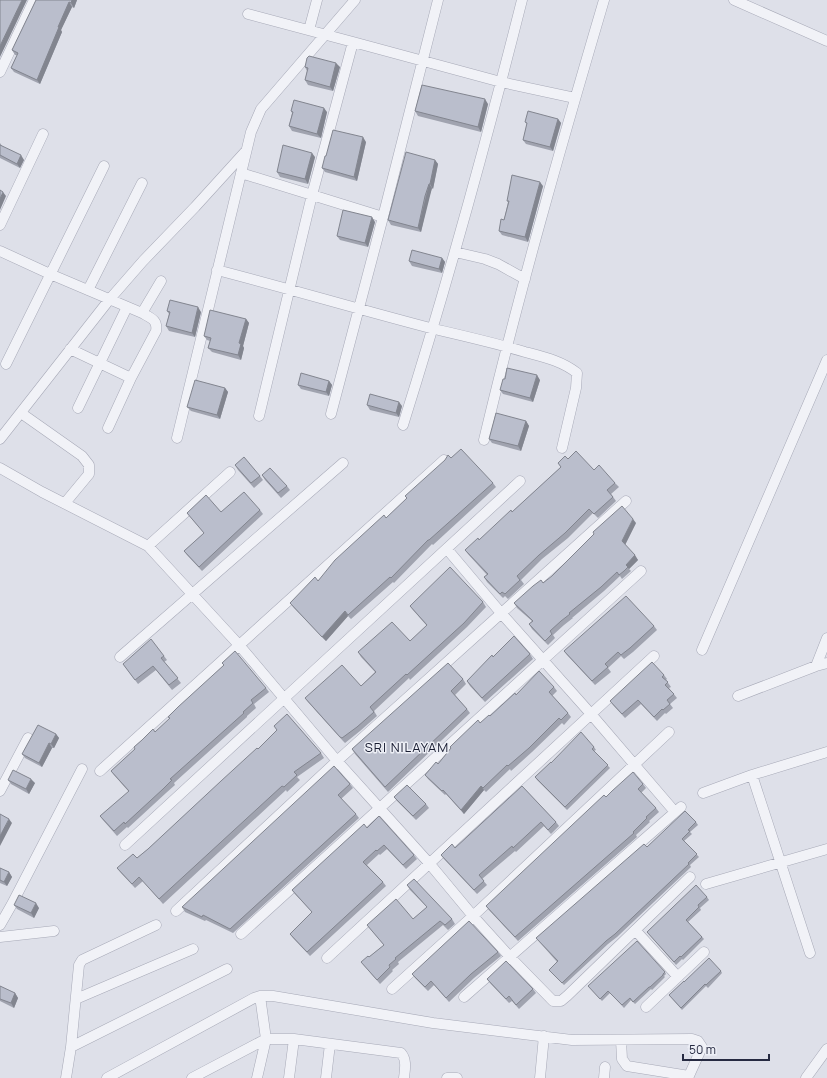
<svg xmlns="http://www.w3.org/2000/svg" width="827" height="1078" font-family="Manrope,sans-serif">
<rect width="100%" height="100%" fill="#dee0e9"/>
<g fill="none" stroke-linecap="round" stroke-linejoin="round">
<defs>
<path id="street" d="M734,0L827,41
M248,14L353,42
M309,30L317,0
M0,72L34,0
M241,173L383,217
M0,225L43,134
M0,251L50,274L142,313C151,318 158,320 156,331L131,378L108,428
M455,252L485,259L498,264L525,279
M217,270C290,289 361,310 434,329C464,336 495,343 525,352C544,357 562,361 577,373L576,388L562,448
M88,290L142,183
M142,313L161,281
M70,349L131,378
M6,364L104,166
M78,408L127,307
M21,413L82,456L89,465V474L65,503
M331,414L383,217L438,0
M259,416L312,195L353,42L501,82L575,98
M403,425C447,285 486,143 522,0
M177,438L251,132L261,109L355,0
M0,439L109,300L143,261L195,207L245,152
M484,440C519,292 561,146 604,0
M0,468L42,492L148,546L239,645L337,761L429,863L473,916L510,957L553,1001H561L567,996L690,877
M148,546L230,472
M447,549L501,613L591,714L675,812
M702,650L827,360
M120,657L343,463
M816,666L827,638
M738,696L816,666L827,663
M100,771L444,460
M752,775L810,953
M0,791L28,738
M703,793L752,775L827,752
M125,845L520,481
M706,884L827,849
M176,911L337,761L626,501
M0,925L12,904L82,769
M636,931L678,977
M241,934L641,571
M0,937L54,931
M327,958L654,656
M392,989L473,916L669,732
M464,997L681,807
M76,999L193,949
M646,1007L704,952
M621,1040L622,1059L627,1066L689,1076
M71,1047L227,969
M66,1078L71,1047L79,965L82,960L156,925
M107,1078L254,998L260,996H273L433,1023L572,1040L692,1039L698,1041L702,1047L688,1078
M192,1078L266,1039H294L401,1053C407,1060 405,1069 404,1078
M257,1078L266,1039L260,996
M289,1078L294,1039
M326,1078L330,1044
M447,1078H457
M540,1078L544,1036
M604,1078L605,1067
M806,1078L827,1049"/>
</defs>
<!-- street casing -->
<use href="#street" stroke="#a7a9b7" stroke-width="11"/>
<!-- street -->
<use href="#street" stroke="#f1f2f7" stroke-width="10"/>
</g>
<!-- wall -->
<path fill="#a0a3af" d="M36,0H77L74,8L72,7L61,30L62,32L40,84L14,72L11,68L17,55H15L12,50Z
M305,67H340L333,91L308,85L305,80L307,71Z
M488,104L481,132L418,116L415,111Z
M291,111L327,112L321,138L292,131L289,126L292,113Z
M558,119L561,123L553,151L526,144L523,140L527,124L525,122Z
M366,142L357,181L325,172L322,168L326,156Z
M0,143L2,146L24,160L20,168L0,158Z
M315,157L308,184L280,177L277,172Z
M435,160L438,164L433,189L432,188L428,200L421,232L391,225L388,220Z
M543,186L528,242L502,235L499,231L504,220L508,202L507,201Z
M375,222L368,247L340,240L337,236Z
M442,258L445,262L442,273L412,266L409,261Z
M167,311L201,312L195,337L169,331L166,326L169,314Z
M246,319L249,323L243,346L244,348L241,360L212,352L208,348L210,341L207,340L204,336Z
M540,380L533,402L503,394L500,390Z
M329,381L332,385L329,396L301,389L298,385Z
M225,388L228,392L220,419L191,411L187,407Z
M367,405L402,406L399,417L370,410Z
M526,421L529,426L521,451L492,443L489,439Z
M451,458L493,483L496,487L433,545L432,544L394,583L393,582L351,619L348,616L326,641L294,608L290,603L318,581Z
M568,459L594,470L615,483L619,487L611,494L616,501L598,518L593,513L568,538L542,559L521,580L524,584L508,599L505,596L503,598L487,582L484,577L487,575L468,554L465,550L479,540L512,512L549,478L561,467L558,463Z
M235,465L260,476L263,480L254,488L238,470Z
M262,475L287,486L290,490L281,498L265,480Z
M260,510L263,514L202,571L187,555L184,551L204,533L187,513L221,512Z
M636,523L625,545L638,560L629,569L631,571L622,579L620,576L604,591L572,618H573L564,625L553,635L555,638L548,645L532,629L529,624L532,621L517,608L514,603L543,583Z
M483,602L486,607L467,627L410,680L409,678L374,711L377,716L360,731L345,743L343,741L308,702L305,698L361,686L375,672L361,657L358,652L410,641L427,626L413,610L410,606Z
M654,626L657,630L633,652L624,659L621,656L608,668L611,672L595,685L567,655L564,651Z
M530,654L533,659L485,702L470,686L467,681L493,657Z
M164,656L167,660L164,662L181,683L172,690L156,670L138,684L123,664Z
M222,663L266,688L269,692L254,704L256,708L247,716V717L174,783L175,785L166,793L128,828L127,827L117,836L103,820L100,816L129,792L114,775L111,771L135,749L155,732L170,719L224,665Z
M664,675L667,679L666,680L671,687L669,688L677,698L670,704L673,708L666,714L665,713L657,721L641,704L625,718L613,705L610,701Z
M463,679L466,684L455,695L467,709L470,713L388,792L355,754L352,749Z
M554,687L557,691L552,696L568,713L571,717L564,725L562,723L532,752L511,771L510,769L486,792L484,790L464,814L446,794L445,795L428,779L425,775L438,764L451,748L450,747L480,723L490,716L516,695Z
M274,726L321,753L324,758L297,777L300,780L287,792L286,790L163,904L143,881L135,888L121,873L117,868L137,858L148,849L258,749L277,730Z
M56,734L59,738L54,748H52L42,767L25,758L22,754Z
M594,747L596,750L594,751L610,768L567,810L537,780L535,777L551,763Z
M8,780L35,783L29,794L11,784Z
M350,784L353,788L341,799L356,814L359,818L233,933L206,920L205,921L185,912L182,907Z
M643,784L646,788L641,793L656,808L659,812L649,821L650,822L636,835L637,837L518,941L489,910L486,906L606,797Z
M522,786L556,822L559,826L551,834L544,826L516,852L515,851L482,879L487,885L477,894L444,859L441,855L455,848Z
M394,797L426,804L429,808L416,820L397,801Z
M696,822L698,825L690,832L692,834L684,841L699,857L690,865L691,867L617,937L608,944L564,985L549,970L557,962L536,938L647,847Z
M367,828L414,855L417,859L406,869L387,849L380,855L379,854L367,865L383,882L386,886L310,956L293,938L290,934L312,912L295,894L292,890Z
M0,868L9,872L12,877L7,886L0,883Z
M407,885L452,919L455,924L448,930L443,925L398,962L399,964L392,970L393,971L380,984L361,962L369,957L384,945L367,925L413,919L427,907L410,890Z
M707,897L709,900L700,908L701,910L688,922L704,939L683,960L682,959L676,965L647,932Z
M14,905L39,908L34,918L17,909Z
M498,952L501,956L474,978L449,1002L434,985L428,991L415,978L412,974Z
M721,971L722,973L708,988L706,986L682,1010L669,995L684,982Z
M665,972L666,974L664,976L665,977L652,990L651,989L635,1004L631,1000L624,1008L610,993L602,1001L588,986Z
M487,979L533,989L536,993L519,1009L512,1001L509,1003L490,983Z
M0,986L15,993L18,998L14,1008L0,1001Z"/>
<!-- shaded-wall -->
<path fill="#82858f" d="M22,0H27L0,57V46Z
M72,0H77L74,8L71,3Z
M69,2L72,7L61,30L62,32L40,84L37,80L58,27Z
M336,63L340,67L333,91L330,87Z
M485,99L488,104L481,132L478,127Z
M324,108L327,112L321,138L317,134Z
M558,119L561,123L553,151L550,147Z
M363,137L366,142L357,181L354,177Z
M312,153L315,157L308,184L305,179Z
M21,155L24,160L20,168L17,164Z
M435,160L438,164L433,189L430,184Z
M540,182L543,186L528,242L525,237Z
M429,184L432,188L421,232L418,228Z
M3,192L6,196L0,210V199Z
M372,217L375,222L368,247L365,243Z
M442,258L445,262L442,273L439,269Z
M198,307L201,312L195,337L192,333Z
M246,319L249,323L243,346L244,348L241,360L238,355L239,343Z
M537,375L540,380L533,402L530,398Z
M329,381L332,385L329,396L326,392Z
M225,388L228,392L220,419L217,415Z
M399,402L402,406L399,417L396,413Z
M526,421L529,426L521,451L518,446Z
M633,519L636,523L625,545L622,541Z
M635,555L638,560L629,569L626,565Z
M345,611L348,616L326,641L322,637Z
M56,734L59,738L54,748L51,744Z
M49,743L52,748L42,767L39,763Z
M31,779L35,783L29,794L26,789Z
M481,786L484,790L464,814L461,810Z
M9,819L12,823L0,846V836Z
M9,872L12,877L7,886L4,882Z
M36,903L39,908L34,918L31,913Z
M15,993L18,998L14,1008L11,1003Z"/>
<!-- building -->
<path fill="#babecc" stroke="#82858f" d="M0,0H22L0,46Z
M36,0H72L71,3L69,2L58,27H59L37,80L11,68L18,53L12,50Z
M309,56L336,63L330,87L305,80L308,68L305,67L307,58Z
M422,85L485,99L478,127L415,111Z
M294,100L324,108L317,134L289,126L293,112L291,111Z
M528,111L558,119L550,147L523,140L527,123L525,122Z
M333,130L363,137L354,177L322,168L325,156H326Z
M0,145L21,155L17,164L0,155Z
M283,145L312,153L305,179L277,172Z
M406,152L435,160L430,184H429L425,196L418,228L388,220Z
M512,175L540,182L525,237L499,231L501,219L504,220L509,201H507Z
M0,190L3,192L0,199Z
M343,210L372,217L365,243L337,236Z
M412,250L442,258L439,269L409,261Z
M170,300L198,307L192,333L166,326L170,312L167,311Z
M210,310L246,319L239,343L241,344L238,355L208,348L211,338L204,336Z
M507,368L537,375L530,398L500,390L503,379H505Z
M301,373L329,381L326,392L298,385Z
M195,380L225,388L217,415L187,407Z
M370,394L399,402L396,413L367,405Z
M496,413L526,421L518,446L489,439Z
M461,449L493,483L429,540H428L391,578L390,577L348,615L345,611L322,637L290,603L315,577L318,581L335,560L384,515L386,518L407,498L405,496L445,460L448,455L451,458Z
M576,451L594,470L599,465L615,483L607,490L613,497L594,514L589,509L565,533L539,555L517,576L520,580L505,594L502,592L500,594L484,577L488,574L465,550L478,538L479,540L511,510L512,512L549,478L561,467L558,463L565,456L568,459Z
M244,457L260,476L251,483L235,465Z
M270,468L287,486L278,493L262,475Z
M244,492L260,510L199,567L184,551L204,533L187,513L206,495L221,512Z
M622,506L633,519L622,541L635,555L626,565L628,567L624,571L619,575L617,572L601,587L569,613L570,614L561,621L550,631L552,634L545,641L529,624L533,621L514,603L533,586L541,580L543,583L552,576L594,534L593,532Z
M450,567L483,602L464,623L407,675L406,674L370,707L374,712L357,727L342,738L340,737L305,698L342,665L361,686L376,672L358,652L392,622L410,641L427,625L410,606Z
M626,596L654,626L630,648L621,655L618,652L605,664L608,667L592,681L564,651Z
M514,636L530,654L482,698L467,681L492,655L493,657Z
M151,639L164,656L161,658L178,678L169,685L153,666L135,680L123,664Z
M235,651L266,688L251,700L253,703L243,712L244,713L170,779L172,780L163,789L125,824L124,822L114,831L100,816L129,791L111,771L135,749L134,747L142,740L153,729L155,732L170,718L168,717L178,707L224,665L222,663Z
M652,662L664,675L662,677L668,682L665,685L674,694L667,700L670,704L663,710L662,709L654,717L638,700L622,714L610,701Z
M448,663L463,679L451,691L467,709L385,787L352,749Z
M539,671L554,687L549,692L568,713L561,720L559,718L529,748L508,766L507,765L483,788L481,786L461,810L443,790L442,791L425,775L436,762L438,764L451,748L450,747L452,745L478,720L480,723L489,715L490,716L515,693L516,695Z
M287,714L321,753L294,772L297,775L284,787L282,786L159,899L139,877L132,884L117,868L133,854L137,858L148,849L221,781L257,748L258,749L277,730L274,726Z
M38,725L56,734L51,744L49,743L39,763L22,754Z
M581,732L594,747L592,749L608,765L565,807L535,777L551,762V763Z
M334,766L350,784L338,795L356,814L230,929L203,915L202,917L182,907Z
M13,770L31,779L26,789L8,780Z
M633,772L643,784L638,789L656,808L646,817L647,818L633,832L634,833L515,937L486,906L604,795L606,797L612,791Z
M407,785L426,804L413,816L394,797Z
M522,786L556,822L548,830L541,822L513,848L512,846L479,875L484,881L474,890L441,855L452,844L455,848Z
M685,811L696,822L688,830L690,831L682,839L697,854L688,863L689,864L615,934L606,941L562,983L549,970L558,961L536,938L644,844L647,847Z
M0,814L9,819L0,836Z
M379,816L414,855L403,865L384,845L377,851L376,850L363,862L383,882L307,952L290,934L312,912L292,890L364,824L367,828Z
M0,868L9,872L4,882L0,880Z
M414,879L452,919L445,925L440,921L395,958L396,959L389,965L390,967L377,980L361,962L368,956L369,957L384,945L367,925L396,899L413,919L427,907L407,885Z
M696,885L707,897L698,905L699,907L686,920L702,937L681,957L680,956L674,962L647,932Z
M19,895L36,903L31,913L14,905Z
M469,921L498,952L471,974L446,998L431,981L425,987L412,974Z
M637,941L665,972L663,974V975L650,987H649L633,1002L630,998L622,1005L608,991L600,999L588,986Z
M709,958L721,971L706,985L705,984L681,1008L669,995L684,981V982Z
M506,961L533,989L516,1005L509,996L506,999L487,979Z
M0,986L15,993L11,1003L0,999Z"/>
<g text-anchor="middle" stroke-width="3" stroke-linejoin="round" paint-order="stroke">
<!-- neighbourhood labels -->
<g font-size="13" letter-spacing="1" fill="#181c31" stroke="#edeff6">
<text x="407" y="752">SRI NILAYAM</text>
</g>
</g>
<!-- scale -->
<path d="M683 1054v6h86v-6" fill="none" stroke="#262a41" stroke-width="2"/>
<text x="689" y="1054" font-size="12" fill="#262a41" stroke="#edeff6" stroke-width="3" paint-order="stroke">50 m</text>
</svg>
